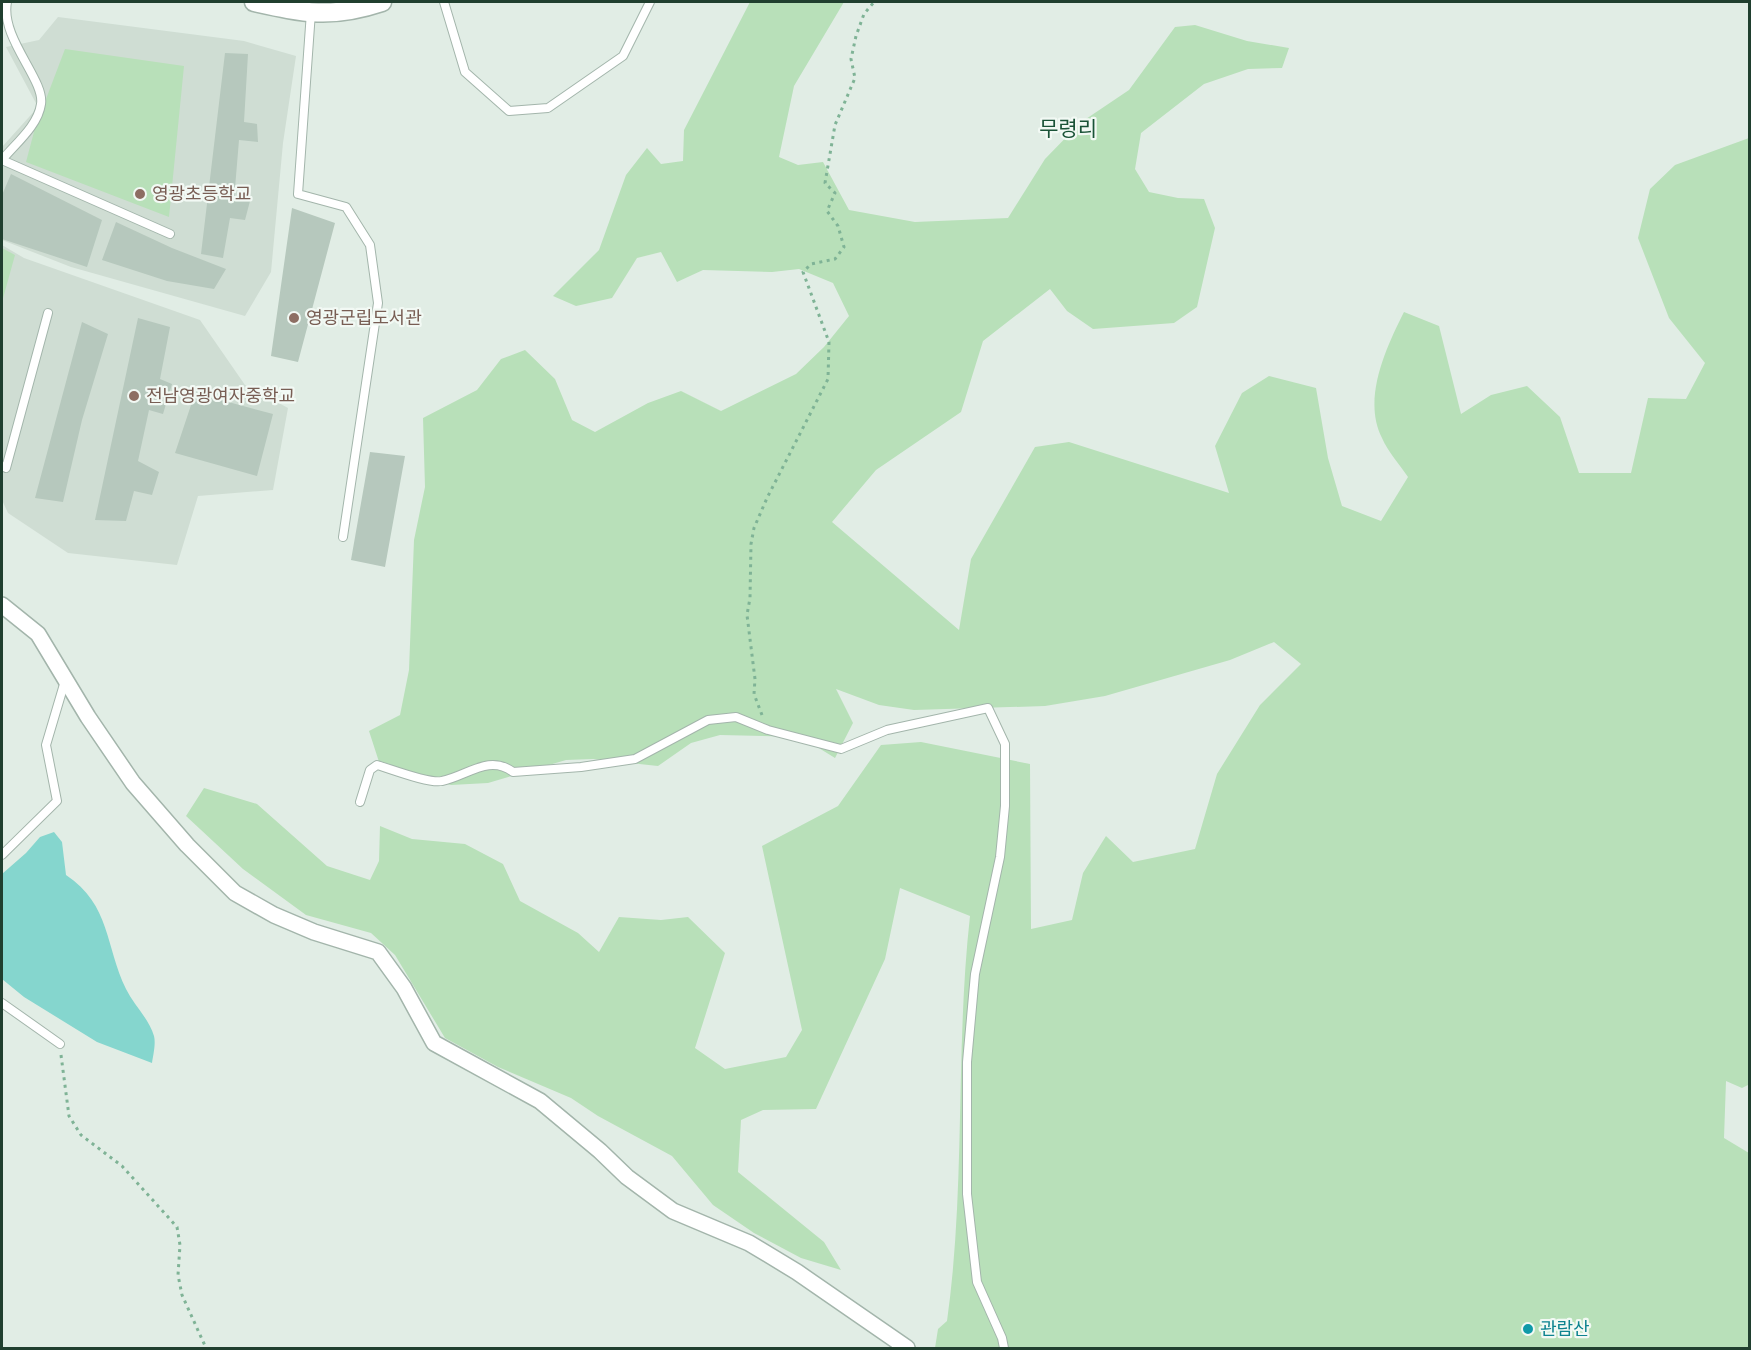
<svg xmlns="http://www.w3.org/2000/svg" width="1751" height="1350" font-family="'Exo 2','Noto Sans KR',sans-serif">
<rect width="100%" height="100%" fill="#e1ede5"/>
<!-- built -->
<path fill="#cfddd3" d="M58,17L244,41L296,56L283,143L271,272L245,316L71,267L2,240V147L38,107L6,47L39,40Z
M2,245L24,258L200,320L245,385L288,408L273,490L198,496L177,565L68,553L8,513L2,500Z"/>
<!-- green -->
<path fill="#b8e0b9" d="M750,2H844L794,86L779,157L798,165L823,162L849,210L915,222L1008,218L1045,159L1080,123L1129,90L1175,27L1195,25L1247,41L1289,48L1282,68L1248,69L1204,84L1141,133L1135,169L1149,192L1178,198L1204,199L1215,228L1197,307L1174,323L1093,329L1067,311L1050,289L983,341L961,412L876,470L832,522L959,630L971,559L1035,447L1069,442L1229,493L1215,446L1242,393L1269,376L1316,388L1328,458L1342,506L1381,521L1408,477C1400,465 1388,452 1382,438C1362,399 1386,348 1404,312L1439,326L1461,414L1491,395L1527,386L1560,417L1579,473H1631L1648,398L1686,399L1705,363L1669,318L1638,238L1650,189L1675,165L1749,138L1750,1084L1742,1088L1726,1081L1724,1138L1749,1153V1348H935L938,1329L947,1321C966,1186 955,1050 970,916L900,888L885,959L816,1109L763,1110L741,1120L738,1172L824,1242L841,1270L801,1258L754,1233L713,1205L672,1156L598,1116L571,1098L498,1067L445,1038L395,955L371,933L306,915L243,869L186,816L204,788L257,804L327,866L370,880L379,861L380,826L412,839L465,844L503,864L520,901L578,933L599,952L619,917L661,920L688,917L725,953L695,1048L725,1069L786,1057L802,1030L762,846L838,806L881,745L921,742L1030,764L1031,929L1072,920L1083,873L1106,836L1133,862L1195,849L1217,774L1260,705L1301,664L1274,642L1230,660L1105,696L1045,706L914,710L879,705L836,689L853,723L835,758L801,737L720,735L691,743L658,766L593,759L566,760L488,783L451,785L381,768L369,731L400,715L409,670L414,540L425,487L423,418L477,390L501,359L525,350L555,379L572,420L595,432L648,403L681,391L721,411L796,374L824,347L849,316L833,283L799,269L772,272L703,270L677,282L661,252L637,258L612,298L576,306L553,296L599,250L626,175L647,148L661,164L683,161L684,130Z
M65,49L184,66L169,217L26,162L35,128Z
M2,248L15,255L2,302Z"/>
<!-- water -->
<path fill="#85d6ce" d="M54,832L62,842L66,875C111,905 105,946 126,989C134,1005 149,1019 154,1036C156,1044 153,1056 152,1063L97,1042L24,997L2,979V874L26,853L40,837Z"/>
<!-- building -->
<path fill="#b6c8bd" d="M225,53L248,54L244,122L257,124L258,142L239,140L234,200L250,201L245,220L230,218L223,258L201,254Z
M11,174L102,220L87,267L2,239V195Z
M292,208L335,223L298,362L271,356Z
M116,222L172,248L226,269L214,289L167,281L102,260Z
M138,318L170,327L160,379L172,384L163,414L149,410L138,461L159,472L152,495L134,491L126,521L95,520Z
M82,322L108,334L82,420L63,502L35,498Z
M195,393L273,414L257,476L175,453Z
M370,452L405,456L385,567L351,560Z"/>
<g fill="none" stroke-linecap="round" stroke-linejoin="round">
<defs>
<path id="service" d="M444,2L465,72L509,111L548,108L623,56L650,2
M311,12L298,194L346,207L370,245L378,303L343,537
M2,160L170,234
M2,160C15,144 38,126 41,104C45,80 0,38 7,2
M2,466L6,468L48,313
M360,802L370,770L377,765C391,769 429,784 442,781C467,776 489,754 513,772L581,767L635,759L708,720L736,717L768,730L841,749L887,730L988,708L1005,744V806L1000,857L975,974L967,1062V1194L977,1282L1002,1338L1004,1348
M2,855L57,801L46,745L65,681
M2,1003L60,1044"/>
<path id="minor" d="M2,605L38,634L88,717L133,783L187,845L235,893L274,915L314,932L378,952L404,988L434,1043L540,1101L600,1151L627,1177L673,1211L749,1243L797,1272L907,1348"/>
<path id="tertiary" d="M254,2C304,13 331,19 382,2"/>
</defs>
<!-- service casing -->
<use href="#service" stroke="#a3b5ab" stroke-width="10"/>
<!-- minor casing -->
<use href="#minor" stroke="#a3b5ab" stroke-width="18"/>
<!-- tertiary casing -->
<use href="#tertiary" stroke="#a3b5ab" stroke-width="21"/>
<!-- path -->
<path stroke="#7fb396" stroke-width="3" stroke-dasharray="3 4.5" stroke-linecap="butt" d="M762,715L754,694L755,679L747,615L750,598L751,544L754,528L767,498L828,379L829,342L803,272L811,264L835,259L844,247L838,226L827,211L835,193L825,183L835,125L855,78L851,59L856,36L864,14L874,2
M61,1055L69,1116L81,1135L122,1166L177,1227L180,1245L178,1275L182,1295L206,1348"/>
<!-- service -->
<use href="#service" stroke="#fff" stroke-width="8"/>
<!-- minor -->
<use href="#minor" stroke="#fff" stroke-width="15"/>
<!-- tertiary -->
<use href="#tertiary" stroke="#fff" stroke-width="18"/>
</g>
<!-- markers -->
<g fill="#8d6e63" stroke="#f2f9f4" stroke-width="2">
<circle cx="140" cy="194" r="6"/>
<circle cx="294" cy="318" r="6"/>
<circle cx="134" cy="396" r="6"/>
</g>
<circle fill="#0f9aa8" stroke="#f2f9f4" stroke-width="2" cx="1528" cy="1329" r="6"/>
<g text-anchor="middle" stroke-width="4.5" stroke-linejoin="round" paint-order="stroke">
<!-- education labels -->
<g font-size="18" fill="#785e54" stroke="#f2f9f4" text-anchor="start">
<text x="152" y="200">영광초등학교</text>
<text x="306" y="324">영광군립도서관</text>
<text x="146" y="402">전남영광여자중학교</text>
</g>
<!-- culture labels -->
<g font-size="18" fill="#0d838f" stroke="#f2f9f4" text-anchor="start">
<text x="1540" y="1335">관람산</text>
</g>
<!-- quarter labels -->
<g font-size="21" fill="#1a5337" stroke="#f2f9f4">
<text x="1068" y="136">무령리</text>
</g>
</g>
<!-- border -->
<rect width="1751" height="1350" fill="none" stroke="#203f2f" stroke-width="6"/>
</svg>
